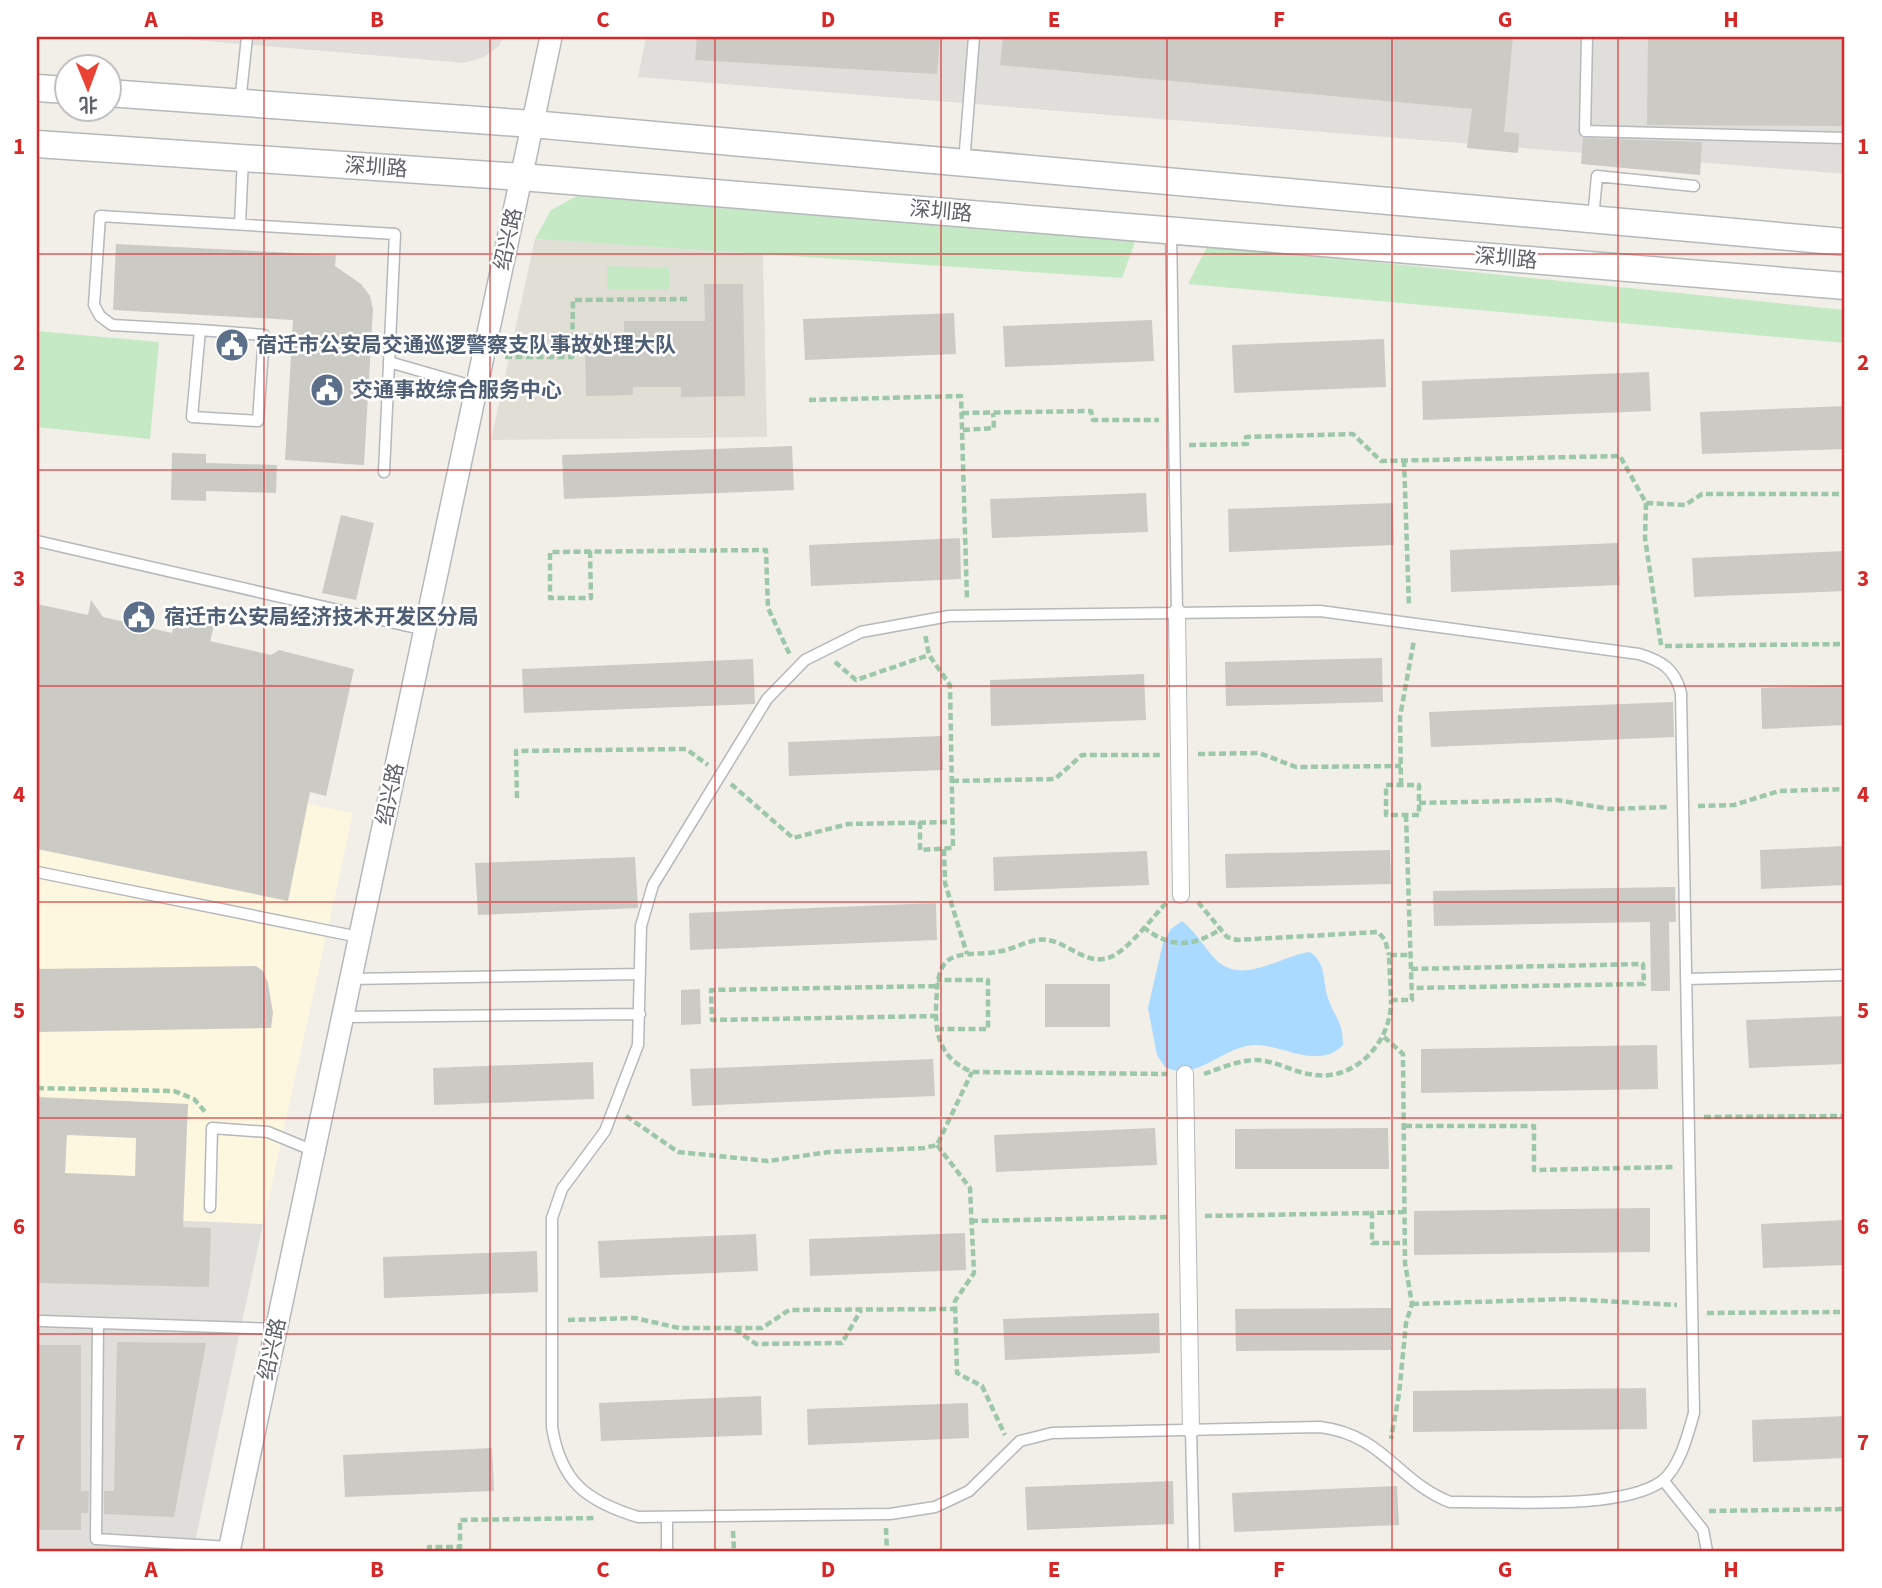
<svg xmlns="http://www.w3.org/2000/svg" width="1882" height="1588" font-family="'Source Sans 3','Noto Sans SC',sans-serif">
<rect width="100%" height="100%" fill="#f1efe8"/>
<!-- commercial -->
<path fill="#fef7e0" d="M37,748L353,813L263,1224L37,1215Z"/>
<!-- industrial -->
<path fill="#e0deda" d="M160,37H503L499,46L484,57L464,63Z
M646,37H1845V174L638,77Z
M37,1215L263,1224L193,1551H37Z"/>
<!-- education -->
<path fill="#e1ded6" d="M535,239L763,254L767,437L491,440Z"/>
<!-- green -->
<path fill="#c5e8c5" d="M577,196L1136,239L1122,278L535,239L551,210Z
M1208,245L1845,310V343L1188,284Z
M607,266L669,268V290L607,289Z
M37,331L159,342L150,439L37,427Z"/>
<!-- water -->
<path fill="#aadaff" d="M1182,921C1196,932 1204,947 1215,959C1243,987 1281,955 1310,952C1327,964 1322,980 1328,998C1334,1017 1343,1020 1343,1045C1319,1070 1284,1045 1256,1045C1223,1045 1197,1083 1165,1067L1157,1055L1148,1008L1163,943L1171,929Z"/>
<!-- building -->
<path fill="#cccac5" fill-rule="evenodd" d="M697,37H940L937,74L695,60Z
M1003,37H1513L1504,132L1519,133L1518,153L1467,148L1472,109L1000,65Z
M1648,37H1845V126L1647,125Z
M1583,138L1702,142L1700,175L1581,164Z
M116,244L336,255L335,266L361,284L370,296L373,309L364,465L285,460L293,320L113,310Z
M704,284H743L745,396L681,397V387H633V395L586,396L585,333H624V321H705Z
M954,313L956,354L805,360L803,319Z
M1152,320L1154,361L1005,367L1003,326Z
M1384,339L1386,387L1234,393L1232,345Z
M1649,372L1651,411L1423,420L1422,381Z
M1845,406V449L1702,454L1700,412Z
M792,446L794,490L564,499L562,455Z
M172,453L206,454V463L277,465L276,493L206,491V501L171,500Z
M1146,493L1148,532L992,538L990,499Z
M1393,503L1394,545L1229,552L1228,509Z
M341,515L374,523L356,600L322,593Z
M960,538L961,579L811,586L809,545Z
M1618,543L1620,585L1451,592L1450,550Z
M1845,551V591L1694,597L1692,558Z
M91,600L103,617L172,633L176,618L214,626L210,641L271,655L279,650L354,669L326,796L310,792L288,901L37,849V604L88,615Z
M1382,658L1383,702L1226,706L1225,662Z
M753,659L755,704L524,713L522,669Z
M1144,674L1146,720L991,726L990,680Z
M1845,685V725L1762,729L1761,688Z
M1673,702L1674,737L1431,747L1429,712Z
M942,736L943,770L789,776L788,742Z
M1845,846V885L1761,889L1760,850Z
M1390,850L1391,884L1226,888L1225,854Z
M1147,851L1149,885L994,891L993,857Z
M635,857L638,908L478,915L475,863Z
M1675,887L1676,922H1669L1670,991H1651L1650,922L1434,926L1433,891Z
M936,903L937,940L690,950L689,913Z
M256,966L263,971L268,983L273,1013L271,1028L37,1032V969Z
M1045,984H1110V1027H1045Z
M700,989L701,1024L681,1025V990Z
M1845,1016V1064L1749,1068L1746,1020Z
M1657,1045L1658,1089L1421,1093V1049Z
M933,1059L935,1096L692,1106L690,1069Z
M593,1062L594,1099L434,1105L433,1068Z
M37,1097L188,1104L183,1227L211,1228L209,1287L37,1283ZM67,1135L136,1138L135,1176L65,1173Z
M1155,1128L1157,1165L996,1172L994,1135Z
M1388,1128L1389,1169H1235V1129Z
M1650,1208V1252L1414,1255V1211Z
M1845,1220V1265L1763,1268L1761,1224Z
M965,1233L966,1270L810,1276L809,1239Z
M756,1234L758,1271L600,1278L598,1241Z
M537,1251L538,1292L384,1298L383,1257Z
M1391,1308V1350L1236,1351L1235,1309Z
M1159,1313L1160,1353L1005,1360L1003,1319Z
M117,1342L206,1343L174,1517L104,1514V1491H114Z
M37,1345H81V1491H89L88,1513H81V1530H37Z
M1646,1388L1647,1429L1413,1432V1391Z
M761,1396L762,1435L601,1441L599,1403Z
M968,1403L969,1438L808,1445L807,1409Z
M1845,1416V1458L1753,1462L1752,1420Z
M492,1448L494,1491L345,1497L343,1455Z
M1173,1481L1174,1524L1027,1530L1025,1487Z
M1397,1486L1399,1525L1234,1532L1232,1493Z"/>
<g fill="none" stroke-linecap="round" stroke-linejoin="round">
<defs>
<path id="service" d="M1587,37L1585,131L1845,138
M240,103L247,37
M964,163L974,37
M1593,219L1597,176L1694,186
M240,224L243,158
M1171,230L1177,612
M200,330L264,335L258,421L192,417L200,330L112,325L100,316L94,305L100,216L395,234L384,472
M389,362L476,387
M37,541L425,630
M1320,611L1639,654C1662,661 1675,669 1681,693L1694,1413C1688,1434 1680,1467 1662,1481C1621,1511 1502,1501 1450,1502C1398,1482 1384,1435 1320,1427L1052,1433L1020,1441L969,1491L935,1507L890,1514L638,1517C586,1501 561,1482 552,1427V1218L562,1189L605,1131L638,1045L641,926L653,885L767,699L805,660L861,632L949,616Z
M37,872L359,937
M350,979L640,974
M1686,979L1845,975
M343,1017L640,1014
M210,1207L212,1128L268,1132L314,1151
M41,1321L276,1329
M98,1323L96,1539L230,1547
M1191,1430L1194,1551
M1663,1480L1703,1530L1707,1551
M667,1518V1551"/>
<path id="pedestrian" d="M1177,612L1181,895
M1185,1074L1191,1430"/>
<path id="minor" d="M229,1551L551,37"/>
<path id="tertiary" d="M37,88L66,90
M108,93L532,124L1845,242
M37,144L521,177L1845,286"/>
</defs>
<!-- service casing -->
<use href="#service" stroke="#b5b8bc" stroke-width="13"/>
<!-- pedestrian casing -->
<use href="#pedestrian" stroke="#b5b8bc" stroke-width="18"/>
<!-- minor casing -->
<use href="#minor" stroke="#b5b8bc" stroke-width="24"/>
<!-- tertiary casing -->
<use href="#tertiary" stroke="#b5b8bc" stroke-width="29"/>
<!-- path -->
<path stroke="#9cc7a9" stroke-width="4.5" stroke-dasharray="7 3.5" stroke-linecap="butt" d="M505,357H572L573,300L687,299
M809,400L961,396L967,600
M962,413L1091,411L1093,420H1159
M963,430L994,428L993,413
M1189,445L1247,444L1246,437L1353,434L1381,461L1620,456L1646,503L1685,505L1702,494H1845
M1404,460L1409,607
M1646,503L1645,538L1661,645
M590,551L591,598H550V552L766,550L768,608L790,655
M1665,646L1845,644
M835,662L856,680L929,655
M1198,754L1259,753L1296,767L1401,766
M952,781L1055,779L1082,755H1161
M731,784L793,838L848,824L953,822
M1386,785H1419V815H1386Z
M1401,785L1400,717L1414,640
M517,798L516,751L686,749L708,765
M1419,803L1557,800L1610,809L1668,807
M1698,806L1734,805L1779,791L1845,789
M1406,815L1412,1000H1391L1389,955H1410
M920,822V850L953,848L950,685L929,655L925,634
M944,849L945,883L967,954
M1198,902L1227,937L1237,940L1378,932L1385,940L1389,955
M1166,903C1154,916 1129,948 1113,956C1088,968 1071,944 1048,940C1034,937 1016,948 1002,951C967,958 939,944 937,991C936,1005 935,1021 938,1034C943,1054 954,1064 972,1072L1167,1074
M1143,927C1170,948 1191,948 1221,929
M1411,969L1643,964L1644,984L1411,988
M937,1016L712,1020L711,990L937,986
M937,1029H988V980H937
M1384,1037L1403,1054L1405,1263L1412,1304L1406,1323L1399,1394L1391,1439
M1204,1074C1221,1068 1239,1060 1257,1060C1276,1061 1291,1071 1309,1074C1354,1084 1392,1042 1391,1000
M37,1088L174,1091L194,1099L207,1114
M626,1116L678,1152L768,1161L829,1152L924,1148L937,1145L972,1072
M1704,1117L1845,1116
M1405,1126H1534V1170L1675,1167
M937,1145L970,1188L974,1273L955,1301L957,1373L982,1386L1005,1435
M1405,1212L1372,1213V1243H1405
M1205,1216L1372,1213
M971,1221L1168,1217
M1412,1304L1567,1299L1677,1305
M1707,1313L1845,1312
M568,1320L635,1318L679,1328H762L789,1310L955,1309
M735,1329L756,1344L842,1343L861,1310
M1709,1511L1845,1509
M886,1528L887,1551
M733,1531L734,1551
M429,1551V1547H460
M460,1551V1520L595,1518"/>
<!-- service -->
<use href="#service" stroke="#fff" stroke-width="10"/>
<!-- pedestrian -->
<use href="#pedestrian" stroke="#fff" stroke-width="16"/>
<!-- minor -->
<use href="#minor" stroke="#fff" stroke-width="21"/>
<!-- tertiary -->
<use href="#tertiary" stroke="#fff" stroke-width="26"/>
</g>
<!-- grid -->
<path fill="none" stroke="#d62828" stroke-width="2" stroke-opacity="0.55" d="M264,37V1551M490,37V1551M715,37V1551M941,37V1551M1167,37V1551M1392,37V1551M1618,37V1551M37,254H1845M37,470H1845M37,686H1845M37,902H1845M37,1118H1845M37,1334H1845"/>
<!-- icons -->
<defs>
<symbol id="civic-disc" viewBox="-11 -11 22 22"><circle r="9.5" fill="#5c6f8a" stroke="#fff"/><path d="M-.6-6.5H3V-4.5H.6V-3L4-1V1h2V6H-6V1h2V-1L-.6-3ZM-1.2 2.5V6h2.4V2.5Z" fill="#fff"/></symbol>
</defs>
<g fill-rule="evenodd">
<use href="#civic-disc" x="213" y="326" width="38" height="38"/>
<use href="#civic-disc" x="308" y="371" width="38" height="38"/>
<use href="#civic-disc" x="120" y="598" width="38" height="38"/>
</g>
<g text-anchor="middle" stroke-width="5" stroke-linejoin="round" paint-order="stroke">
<!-- street labels -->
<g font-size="21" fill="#5f6368" stroke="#fff">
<text transform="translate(376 167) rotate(4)" y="7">深圳路</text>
<text transform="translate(941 211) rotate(5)" y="7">深圳路</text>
<text transform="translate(508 239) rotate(-78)" y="7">绍兴路</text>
<text transform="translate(1506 258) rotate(5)" y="7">深圳路</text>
<text transform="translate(390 794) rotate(-78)" y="7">绍兴路</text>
<text transform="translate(272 1349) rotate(-78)" y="7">绍兴路</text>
</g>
<!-- service labels -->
<g font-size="21" font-weight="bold" fill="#4e5e75" stroke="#fff" text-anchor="start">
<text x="256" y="352">宿迁市公安局交通巡逻警察支队事故处理大队</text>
<text x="352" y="397">交通事故综合服务中心</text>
<text x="164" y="624">宿迁市公安局经济技术开发区分局</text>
</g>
</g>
<!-- border -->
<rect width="1882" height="1588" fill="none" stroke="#ffffff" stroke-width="77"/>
<!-- north arrow -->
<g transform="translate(88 88) rotate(179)"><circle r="33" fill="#ffffff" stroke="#bfc1c3" stroke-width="2"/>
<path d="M0-5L12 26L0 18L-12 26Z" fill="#ea4335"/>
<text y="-10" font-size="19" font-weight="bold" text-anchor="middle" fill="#5f6368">北</text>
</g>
<rect x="38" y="38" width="1805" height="1512" fill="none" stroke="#d62828" stroke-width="2.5"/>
<g font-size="23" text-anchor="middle" font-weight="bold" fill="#d62828">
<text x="151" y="27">A</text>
<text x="377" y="27">B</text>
<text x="603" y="27">C</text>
<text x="828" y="27">D</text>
<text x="1054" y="27">E</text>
<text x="1279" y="27">F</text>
<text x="1505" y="27">G</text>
<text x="1731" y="27">H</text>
<text x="19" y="154">1</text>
<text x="1863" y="154">1</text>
<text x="19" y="370">2</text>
<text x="1863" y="370">2</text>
<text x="19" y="586">3</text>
<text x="1863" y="586">3</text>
<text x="19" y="802">4</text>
<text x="1863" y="802">4</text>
<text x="19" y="1018">5</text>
<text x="1863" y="1018">5</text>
<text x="19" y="1234">6</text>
<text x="1863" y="1234">6</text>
<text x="19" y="1450">7</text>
<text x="1863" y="1450">7</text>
<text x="151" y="1577">A</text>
<text x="377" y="1577">B</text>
<text x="603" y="1577">C</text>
<text x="828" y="1577">D</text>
<text x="1054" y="1577">E</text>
<text x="1279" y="1577">F</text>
<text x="1505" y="1577">G</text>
<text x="1731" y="1577">H</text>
</g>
</svg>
